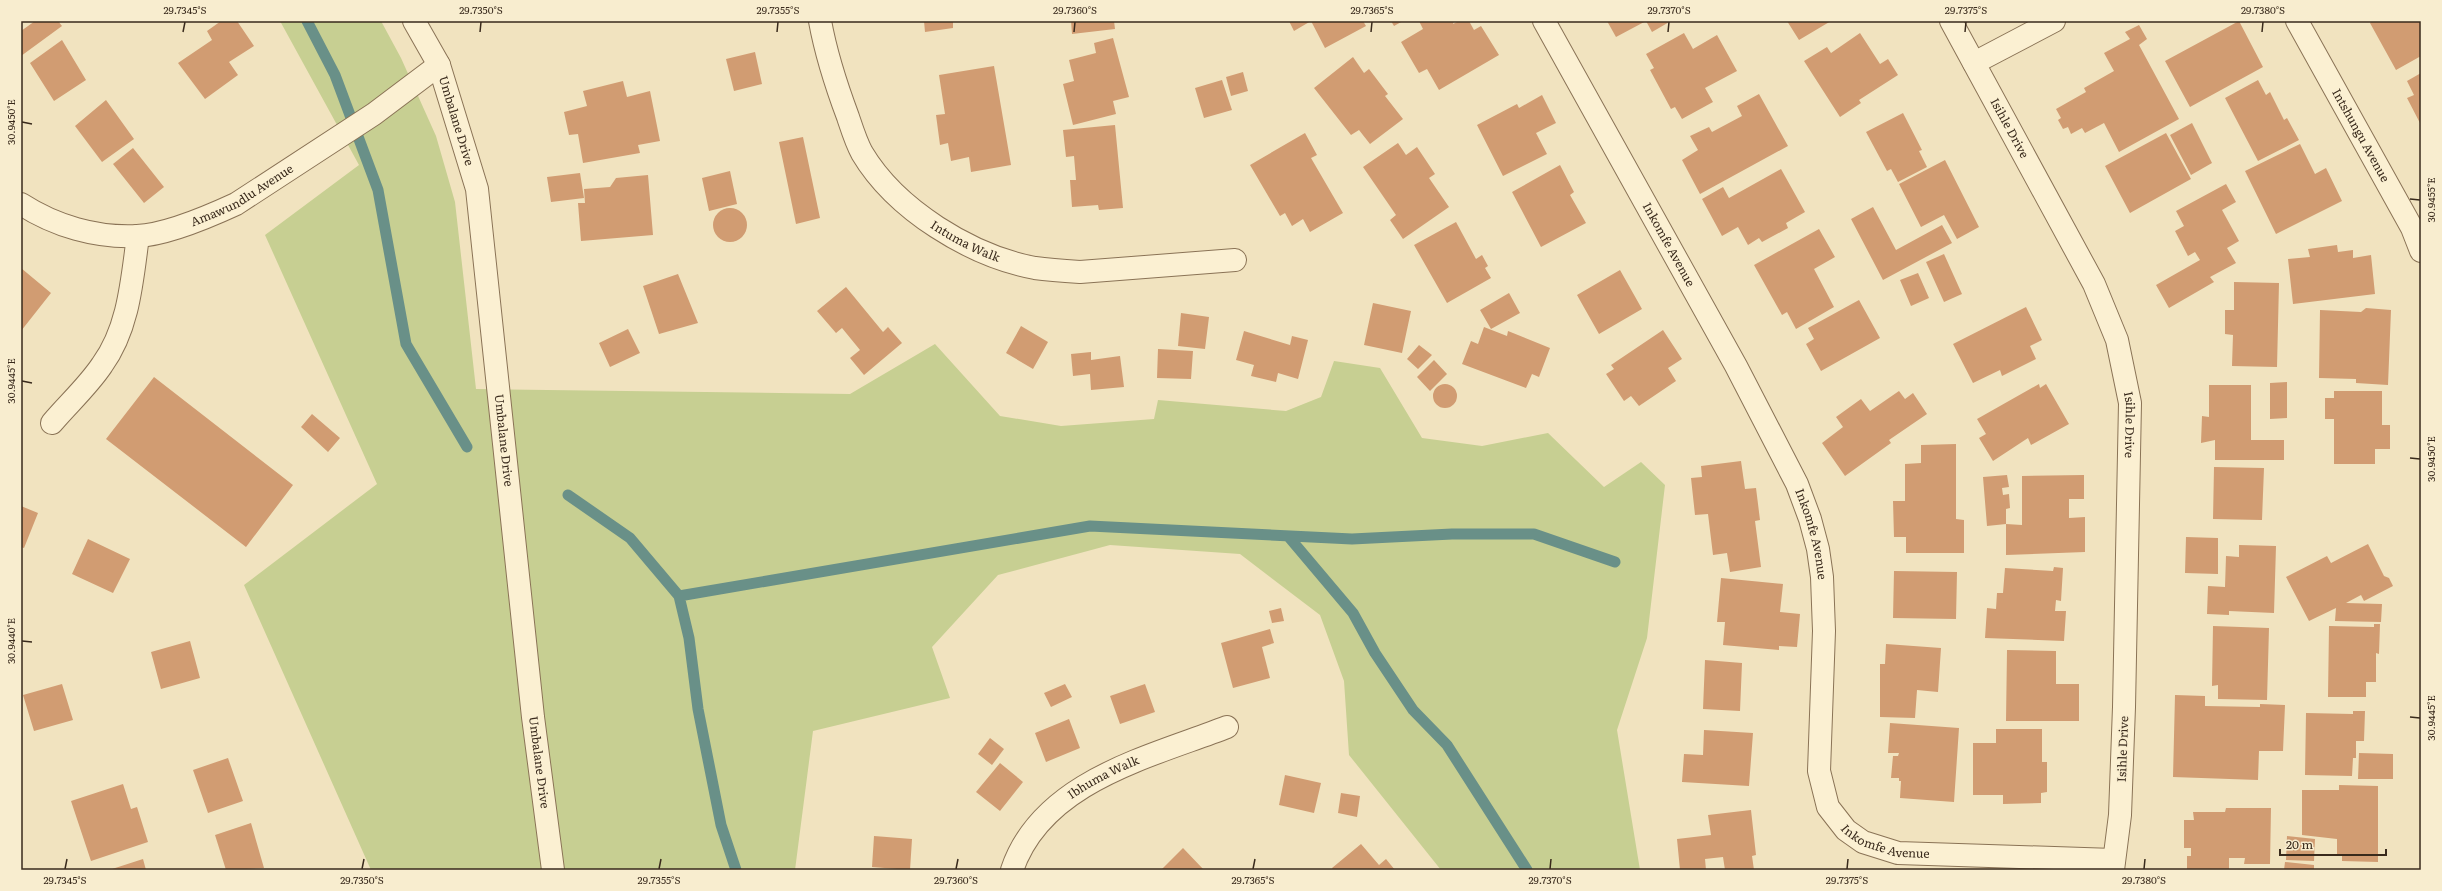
<svg xmlns="http://www.w3.org/2000/svg" width="2442" height="891" font-family="Literata,serif">
<rect width="100%" height="100%" fill="#f1e3bf"/>
<!-- green -->
<path fill="#c7cf92" d="M280,21H381L401,58L436,136L455,202L476,389L850,394L935,344L1000,416L1061,426L1154,419L1158,400L1286,411L1321,397L1334,361L1380,368L1422,438L1482,446L1548,433L1604,487L1641,462L1665,485L1647,638L1617,730L1640,870H1441L1349,755L1344,681L1320,615L1240,554L1110,545L998,575L932,647L950,698L813,731L795,870H371L244,585L377,484L265,235L359,165Z"/>
<g fill="none" stroke-linecap="round" stroke-linejoin="round">
<!-- stream -->
<path stroke="#699088" stroke-width="11" d="M307,21L335,75L378,190L406,344L467,447
M568,495L630,538L679,596L689,638L698,709L721,825L736,870
M1288,536L1353,613L1375,653L1413,710L1447,745L1527,870
M679,596L1090,526L1352,539L1452,534H1534L1615,562"/>
</g>
<!-- building -->
<path fill="#d19c72" d="M35,21H58L62,26L21,56V31Z
M221,21H237L254,46L229,62L238,75L205,99L178,63L212,40L207,31Z
M924,21H953V28L925,32Z
M1071,21H1114L1115,29L1072,34Z
M1289,21H1363L1366,26L1325,48L1311,21L1294,31Z
M1391,21H1403L1394,26Z
M1419,21H1454L1453,24L1459,21H1469L1474,30L1481,26L1499,55L1439,90L1427,69L1419,73L1401,42L1423,29Z
M1607,21H1646L1616,37Z
M1646,21H1671L1652,32Z
M1787,21H1831L1799,40Z
M2239,21L2263,67L2190,107L2165,61Z
M2372,21H2421V56L2396,70L2370,23Z
M2139,25L2147,39L2139,45L2179,119L2119,152L2104,123L2085,133L2082,128L2071,134L2068,127L2063,129L2058,120L2061,118L2056,109L2086,92L2084,88L2114,71L2104,53L2130,39L2125,32Z
M1684,33L1693,49L1717,35L1737,71L1705,88L1713,102L1682,119L1675,107L1671,109L1650,70L1654,68L1646,54Z
M1860,33L1880,64L1888,59L1898,75L1859,100L1861,103L1840,117L1804,61L1827,47L1831,53Z
M1113,38L1129,97L1113,101L1116,114L1073,125L1063,84L1074,81L1069,60L1096,53L1094,43Z
M62,40L86,80L54,101L30,63Z
M755,52L762,84L734,91L726,59Z
M1353,57L1364,73L1369,69L1388,94L1385,96L1403,119L1370,144L1359,130L1351,135L1314,88Z
M994,66L1011,165L971,172L969,157L951,161L948,143L940,145L936,115L945,114L939,75Z
M1243,72L1248,91L1231,96L1226,77Z
M2421,73V125L2407,98L2414,95L2407,81Z
M1222,80L1232,110L1204,118L1195,88Z
M2258,80L2266,95L2270,92L2284,120L2287,118L2299,140L2258,161L2225,98Z
M623,81L627,97L650,91L660,141L638,145L640,153L583,163L578,134L569,135L564,112L587,106L583,91Z
M1759,94L1788,146L1700,194L1682,160L1698,150L1690,136L1709,127L1712,132L1742,116L1737,106Z
M1542,95L1556,123L1536,133L1547,154L1503,176L1477,125L1517,104L1519,108Z
M106,100L134,139L102,162L75,126Z
M1903,113L1922,150L1919,151L1927,167L1898,182L1891,169L1887,171L1866,132Z
M2192,123L2212,163L2191,175L2170,135Z
M1115,125L1123,208L1099,210L1098,205L1072,207L1070,180H1076L1074,156L1066,157L1063,130Z
M1305,133L1317,155L1311,158L1343,213L1310,232L1303,219L1292,226L1285,213L1280,216L1250,165Z
M2166,133L2191,179L2130,213L2105,166Z
M803,137L820,218L796,224L779,142Z
M1398,143L1406,155L1417,147L1435,174L1429,178L1449,207L1403,239L1390,220L1396,215L1363,167Z
M2300,144L2315,174L2326,168L2342,201L2276,234L2245,171Z
M133,148L164,187L144,203L113,164Z
M1945,160L1979,227L1957,239L1944,215L1921,227L1899,184Z
M1560,165L1574,192L1570,195L1586,223L1541,247L1512,192Z
M1781,169L1805,212L1786,223L1788,228L1762,242L1759,238L1748,245L1738,227L1722,236L1702,199L1723,187L1729,198Z
M730,171L737,204L709,211L702,178Z
M580,173L584,198L551,202L547,177Z
M648,175L653,235L581,241L578,203H585L584,189L610,187L616,178Z
M2226,184L2236,202L2222,210L2239,241L2227,248L2236,263L2210,277L2214,282L2169,308L2156,285L2200,260L2195,252L2188,256L2175,231L2184,226L2176,211Z
M1873,207L1896,250L1942,225L1952,243L1883,280L1851,219Z
M713 225a17 17 0 1 1 34 0a17 17 0 1 1-34 0Z
M1456,222L1476,259L1482,255L1488,266L1485,268L1491,278L1447,303L1414,245Z
M1819,229L1835,257L1814,269L1834,307L1796,329L1787,312L1782,315L1754,265Z
M2337,245L2338,252L2353,250V258L2371,255L2375,294L2293,304L2288,259L2310,257L2308,249Z
M1944,254L1962,294L1944,302L1926,262Z
M21,268L51,293L21,331Z
M1620,270L1642,309L1599,334L1577,295Z
M1918,273L1929,298L1911,306L1900,280Z
M678,274L698,323L659,334L643,286Z
M2234,282L2279,283L2277,367L2232,366L2233,335L2225,334V310H2234Z
M846,287L883,332L888,327L902,343L864,375L850,358L860,350L842,328L836,333L817,311Z
M1509,293L1520,313L1491,329L1480,310Z
M1859,300L1880,338L1821,371L1806,344L1814,339L1808,328Z
M1373,303L1411,311L1402,353L1364,345Z
M2026,307L2042,340L2030,346L2036,359L2002,376L2000,370L1973,383L1953,344Z
M2366,308L2391,310L2388,385L2356,383V379L2319,378L2320,310L2361,312Z
M1181,313L1209,317L1205,349L1178,346Z
M1021,326L1048,342L1033,369L1006,353Z
M1484,327L1507,336L1508,331L1550,348L1539,377L1532,374L1526,388L1462,364L1471,341L1478,344Z
M628,329L640,353L610,367L599,343Z
M1663,330L1682,359L1668,368L1676,381L1639,406L1631,396L1624,401L1606,374L1614,369L1611,365Z
M1244,331L1290,345L1292,336L1308,340L1298,379L1278,373L1276,382L1251,376L1254,365L1236,360Z
M1419,345L1432,355L1418,369L1407,359Z
M1158,349L1193,351L1191,379L1157,378Z
M1091,352V360L1120,356L1124,387L1091,390L1090,374L1073,376L1071,354Z
M1434,360L1447,374L1430,391L1417,377Z
M154,377L293,485L246,547L106,439Z
M2287,382V418L2270,419V383Z
M1433 396a12 12 0 1 1 24 0a12 12 0 1 1-24 0Z
M2039,384L2040,388L2046,384L2069,424L2031,445L2028,438L1993,461L1979,438L1986,434L1977,419Z
M2209,385H2251V440H2284V460H2215V440L2201,443L2202,416L2209,417Z
M1899,391L1905,399L1913,393L1927,414L1889,440L1891,443L1845,476L1822,443L1843,427L1836,417L1861,399L1870,411Z
M2334,391H2382V425H2390V449H2375V464H2334V419H2325V398H2334Z
M312,414L340,438L328,452L301,427Z
M1956,444V519L1964,520V553H1906V537H1894L1893,501H1905V464L1921,463V445Z
M1741,461L1745,489L1756,488L1760,520L1755,521L1761,567L1730,572L1727,553L1713,555L1708,514L1695,515L1691,478L1702,477L1701,466Z
M2214,467L2264,468L2262,520L2213,519Z
M2007,475L2009,487L2002,488L2003,495L2009,494L2010,508L2006,509V524L1987,526L1983,477Z
M2084,475V499H2069V518L2085,517V552L2006,555V524L2022,525V476Z
M21,506L38,513L24,548L21,547Z
M2186,537L2218,538V574L2185,573Z
M88,539L130,559L113,593L72,574Z
M2368,544L2384,576L2389,578L2393,586L2364,601L2361,595L2346,603L2382,604L2381,622L2335,621L2336,608L2309,621L2286,577L2327,556L2331,563Z
M2239,545L2276,546L2274,613L2229,611V615L2207,614L2208,586L2225,587L2226,556L2239,557Z
M2054,567L2063,568L2061,601L2056,600L2055,611H2066L2064,641L1985,638L1987,608L1996,609L1997,593H2003L2005,568L2053,571Z
M1894,571L1957,572L1956,619L1893,618Z
M1721,578L1783,584L1780,612L1800,614L1797,647L1779,646V650L1723,645L1725,622H1717Z
M1281,608L1284,621L1272,623L1269,611Z
M2374,624H2380L2379,654L2376,653V682H2366V697H2328L2329,626L2374,627Z
M2213,626L2269,628L2267,700L2218,699V685L2212,686Z
M1270,629L1274,643L1262,647L1270,678L1233,688L1221,643Z
M190,641L200,678L161,689L151,652Z
M1886,644L1941,648L1938,692L1917,690L1915,718L1880,717V664H1885Z
M2007,650L2056,651V684H2079V721H2006Z
M1705,660L1742,663L1740,711L1703,709Z
M62,684L73,720L34,731L23,695Z
M1065,684L1072,697L1051,707L1044,693Z
M1145,684L1155,712L1120,724L1110,696Z
M2175,695L2205,696V706L2260,707V704L2285,705L2283,751H2259L2258,780L2173,777Z
M2353,711H2365L2364,741H2356V758H2353L2352,776L2305,775L2306,713L2353,714Z
M1069,719L1080,748L1046,762L1035,733Z
M1890,723L1959,728L1954,802L1900,798L1901,781H1899V778H1891L1893,756H1898L1899,753H1888Z
M1996,729H2042V762H2047V792L2041,793V803L2003,804V795H1973V743H1996Z
M1704,730L1753,733L1749,786L1682,782L1684,754L1703,755Z
M990,738L1004,749L992,765L978,754Z
M2359,753L2393,754V779H2358Z
M228,758L243,801L208,813L193,770Z
M1000,763L1023,782L1000,811L976,792Z
M1285,775L1321,783L1314,813L1279,805Z
M123,784L131,809L137,807L148,842L91,861L71,801Z
M2339,785L2378,786V862L2342,861V856H2337V839L2302,835V790H2339Z
M1341,793L1360,796L1357,817L1338,813Z
M2226,808H2271L2270,864H2244L2245,858H2229V870H2187V856H2191V848H2184V820H2194L2193,812H2225Z
M1751,810L1756,855L1752,856L1754,870H1725L1723,857L1705,859L1706,870H1680L1677,839L1711,835L1708,815Z
M251,823L264,868L226,870L215,835Z
M874,836L912,839L910,870L872,867Z
M2287,836L2315,839L2314,861L2286,860Z
M1361,844L1379,865L1386,859L1395,870H1333L1332,868Z
M1183,848L1204,870H1161Z
M143,859L146,870H109Z
M2285,862L2314,865V870H2284Z"/>
<g fill="none" stroke-linecap="round" stroke-linejoin="round">
<defs>
<g id="minor">
<path id="s1" d="M414,21L439,65L477,189L533,717L553,870"/>
<path id="s2" d="M820,21C826,54 836,85 848,117C852,129 856,142 862,153C896,210 971,256 1035,268C1050,270 1065,271 1080,272L1235,260"/>
<path id="s3" d="M1544,21L1736,366L1797,484L1810,519L1818,549L1822,577L1824,631L1819,771L1828,807L1846,830L1863,842L1898,853L2114,860"/>
<path id="s4" d="M1951,21L2094,284L2117,340L2130,403L2124,707L2120,815L2113,870"/>
<path id="s5" d="M2297,21L2412,228L2421,251"/>
<path d="M1974,63L2054,21"/>
<path id="s6" d="M21,204C55,226 96,238 137,236C165,235 210,216 236,204L374,114L439,65"/>
<path d="M52,423C68,404 88,386 102,365C129,328 132,280 138,236"/>
<path id="s7" d="M1012,870C1042,781 1150,757 1227,727"/>
</g>
</defs>
<!-- minor casing -->
<use href="#minor" stroke="#8a7356" stroke-width="24"/>
<!-- minor -->
<use href="#minor" stroke="#fbf0d2" stroke-width="22"/>
</g>
<!-- ticks -->
<path fill="none" stroke="#392a1c" stroke-width="1.5" d="M183,32L185,22M480,32L481,22M777,32L778,22M1074,32L1075,22M1371,32L1372,22M1668,32L1669,22M1965,32L1966,22M2262,32L2263,22M22,122L32,124M2410,199L2420,200M22,381L32,383M2410,458L2420,459M22,641L32,642M2410,717L2420,718M65,869L67,859M362,869L364,859M659,869L661,859M956,869L958,859M1253,869L1255,859M1550,869L1551,859M1847,869L1848,859M2144,869L2145,859"/>
<g text-anchor="middle" stroke-width="3" stroke-linejoin="round" paint-order="stroke">
<!-- street labels -->
<g font-size="12" fill="#392a1c" stroke="#f8edcf">
<text dy="4" stroke="none"><textPath href="#s1" startOffset="109">Umbalane Drive</textPath></text>
<text dy="4" stroke="none"><textPath href="#s4" startOffset="122">Isihle Drive</textPath></text>
<text dy="4" stroke="none"><textPath href="#s5" startOffset="131">Intshungu Avenue</textPath></text>
<text dy="4" stroke="none"><textPath href="#s6" startOffset="236">Amawundlu Avenue</textPath></text>
<text dy="4" stroke="none"><textPath href="#s2" startOffset="277">Intuma Walk</textPath></text>
<text dy="4" stroke="none"><textPath href="#s3" startOffset="256">Inkomfe Avenue</textPath></text>
<text dy="4" stroke="none"><textPath href="#s4" startOffset="446">Isihle Drive</textPath></text>
<text dy="4" stroke="none"><textPath href="#s1" startOffset="433">Umbalane Drive</textPath></text>
<text dy="4" stroke="none"><textPath href="#s3" startOffset="580">Inkomfe Avenue</textPath></text>
<text transform="translate(2123 749) rotate(-88)" y="4">Isihle Drive</text>
<text dy="4" stroke="none"><textPath href="#s1" startOffset="757">Umbalane Drive</textPath></text>
<text dy="4" stroke="none"><textPath href="#s7" startOffset="134">Ibhuma Walk</textPath></text>
<text dy="4" stroke="none"><textPath href="#s3" startOffset="927">Inkomfe Avenue</textPath></text>
</g>
</g>
<!-- border -->
<rect width="2442" height="891" fill="none" stroke="#f8edcf" stroke-width="44"/>
<!-- scale -->
<path d="M2280 849v6h106v-6" fill="none" stroke="#392a1c" stroke-width="2"/>
<text x="2286" y="849" font-size="12" fill="#392a1c" stroke="#f8edcf" stroke-width="3" paint-order="stroke">20 m</text>
<rect x="22" y="22" width="2398" height="847" fill="none" stroke="#392a1c" stroke-width="1.5"/>
<g font-size="10" text-anchor="middle" fill="#392a1c">
<text x="185" y="14">29.7345°S</text>
<text x="481" y="14">29.7350°S</text>
<text x="778" y="14">29.7355°S</text>
<text x="1075" y="14">29.7360°S</text>
<text x="1372" y="14">29.7365°S</text>
<text x="1669" y="14">29.7370°S</text>
<text x="1966" y="14">29.7375°S</text>
<text x="2263" y="14">29.7380°S</text>
<text transform="translate(11 122) rotate(-90)" y="4">30.9450°E</text>
<text transform="translate(2431 200) rotate(-90)" y="4">30.9455°E</text>
<text transform="translate(11 381) rotate(-90)" y="4">30.9445°E</text>
<text transform="translate(2431 459) rotate(-90)" y="4">30.9450°E</text>
<text transform="translate(11 641) rotate(-90)" y="4">30.9440°E</text>
<text transform="translate(2431 718) rotate(-90)" y="4">30.9445°E</text>
<text x="65" y="884">29.7345°S</text>
<text x="362" y="884">29.7350°S</text>
<text x="659" y="884">29.7355°S</text>
<text x="956" y="884">29.7360°S</text>
<text x="1253" y="884">29.7365°S</text>
<text x="1550" y="884">29.7370°S</text>
<text x="1847" y="884">29.7375°S</text>
<text x="2144" y="884">29.7380°S</text>
</g>
</svg>
